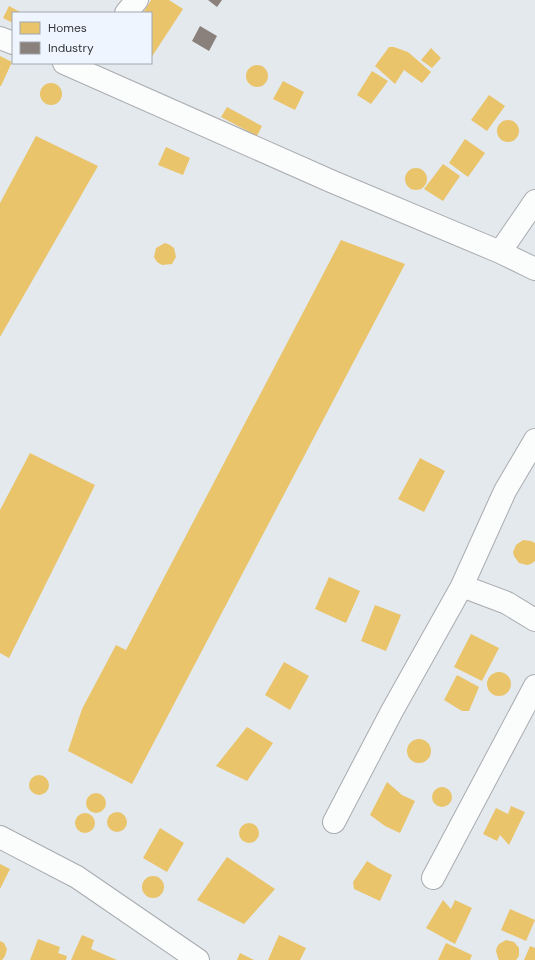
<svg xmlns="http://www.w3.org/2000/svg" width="535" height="960" font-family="'DM Sans',sans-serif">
<rect width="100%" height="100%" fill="#e4e9ee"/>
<!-- homes -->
<path fill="#e9c46a" d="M151,0H169L183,9L151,58V13H143Z
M9,6L22,13H13V23L3,18Z
M389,47H394L408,52L431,72L422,83L404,70L395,84L375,66Z
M431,48L441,58L432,68L421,60Z
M0,56L12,62L1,86H0Z
M246 76a11 11 0 1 1 22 0a11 11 0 1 1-22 0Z
M372,71L388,81L371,104L357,95Z
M283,81L304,92L295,110L273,99Z
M40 94a11 11 0 1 1 22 0a11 11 0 1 1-22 0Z
M489,95L505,106L487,131L471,120Z
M227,107L262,126L257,136L221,117Z
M497 131a11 11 0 1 1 22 0a11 11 0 1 1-22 0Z
M36,136L98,166L0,337V203Z
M465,139L485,153L468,177L449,163Z
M166,147L190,158L183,175L158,165Z
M443,164L460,176L443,201L424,189Z
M405 179a11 11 0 1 1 22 0a11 11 0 1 1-22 0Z
M341,240L405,264L132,784L68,751L82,709L116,645L126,650Z
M165,243L170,245L174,248L176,257L172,264L162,265L157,262L154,257L156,248Z
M30,453L95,485L9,658L0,653V510Z
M420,458L445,471L424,512L398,499Z
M523,540L531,541L535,543V561L531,564L527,565L519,563L514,556L513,552L516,545Z
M329,577L360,591L346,623L315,609Z
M375,605L401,615L386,651L361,641Z
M471,634L499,648L482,681L454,667Z
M284,662L309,676L290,710L265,695Z
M487 684a12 12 0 1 1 24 0a12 12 0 1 1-24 0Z
M457,675L479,687L469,711H462L444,700Z
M247,727L273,743L247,781L216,766Z
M407 751a12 12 0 1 1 24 0a12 12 0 1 1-24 0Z
M29 785a10 10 0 1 1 20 0a10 10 0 1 1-20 0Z
M387,782L402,795L415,801L400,833L385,826L370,815Z
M432 797a10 10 0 1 1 20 0a10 10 0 1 1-20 0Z
M86 803a10 10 0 1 1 20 0a10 10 0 1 1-20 0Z
M511,806L525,812L509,845L500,835L497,841L483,834L496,808L508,814Z
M107 822a10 10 0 1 1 20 0a10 10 0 1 1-20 0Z
M75 823a10 10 0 1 1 20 0a10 10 0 1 1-20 0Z
M239 833a10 10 0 1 1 20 0a10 10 0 1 1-20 0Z
M160,828L184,843L167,872L143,858Z
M227,857L275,889L244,924L197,900Z
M367,861L378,868L392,875L380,901L354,889L353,882Z
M0,864L10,869L0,889Z
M142 887a11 11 0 1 1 22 0a11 11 0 1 1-22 0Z
M443,900L451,909L455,900L472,908L455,944L426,928Z
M510,909L535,920L526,941L501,930Z
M82,935L94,940L91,949L117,960H71Z
M279,935L306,948L300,960H268Z
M38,939L60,947L58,953L67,956L66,960H30Z
M506,940L514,942L519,948V956L516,960H499L498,958L496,951L497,947L499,944Z
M0,941L4,943L7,949L5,956L2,960H0Z
M446,943L472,955L470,960H438Z
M530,946L535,948V960H524Z
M240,953L254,960H237Z"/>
<!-- industry -->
<path fill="#8a817c" d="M208,0H222L217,7Z
M200,26L217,36L209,51L192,41Z"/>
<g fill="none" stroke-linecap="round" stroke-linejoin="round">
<defs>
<path id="minor" d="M126,13L137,0
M0,38L13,43
M64,63L333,182L500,252L535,269
M500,252L535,201
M462,586L505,491L535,440
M334,822L392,711L462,586L507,603L535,620
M0,837L77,877L198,960
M433,878L535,686"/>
</defs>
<!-- minor casing -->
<use href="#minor" stroke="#a8abaf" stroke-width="24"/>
<!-- minor -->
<use href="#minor" stroke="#fbfcfc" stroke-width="22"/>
</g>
<!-- legend -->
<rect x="12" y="12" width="140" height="52" fill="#eef5fe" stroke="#a2a8af"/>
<rect x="20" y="22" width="20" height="12" fill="#e9c46a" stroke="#a2a8af"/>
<text x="48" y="32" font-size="12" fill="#313539">Homes</text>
<rect x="20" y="42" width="20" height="12" fill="#8a817c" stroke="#a2a8af"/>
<text x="48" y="52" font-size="12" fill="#313539">Industry</text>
</svg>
